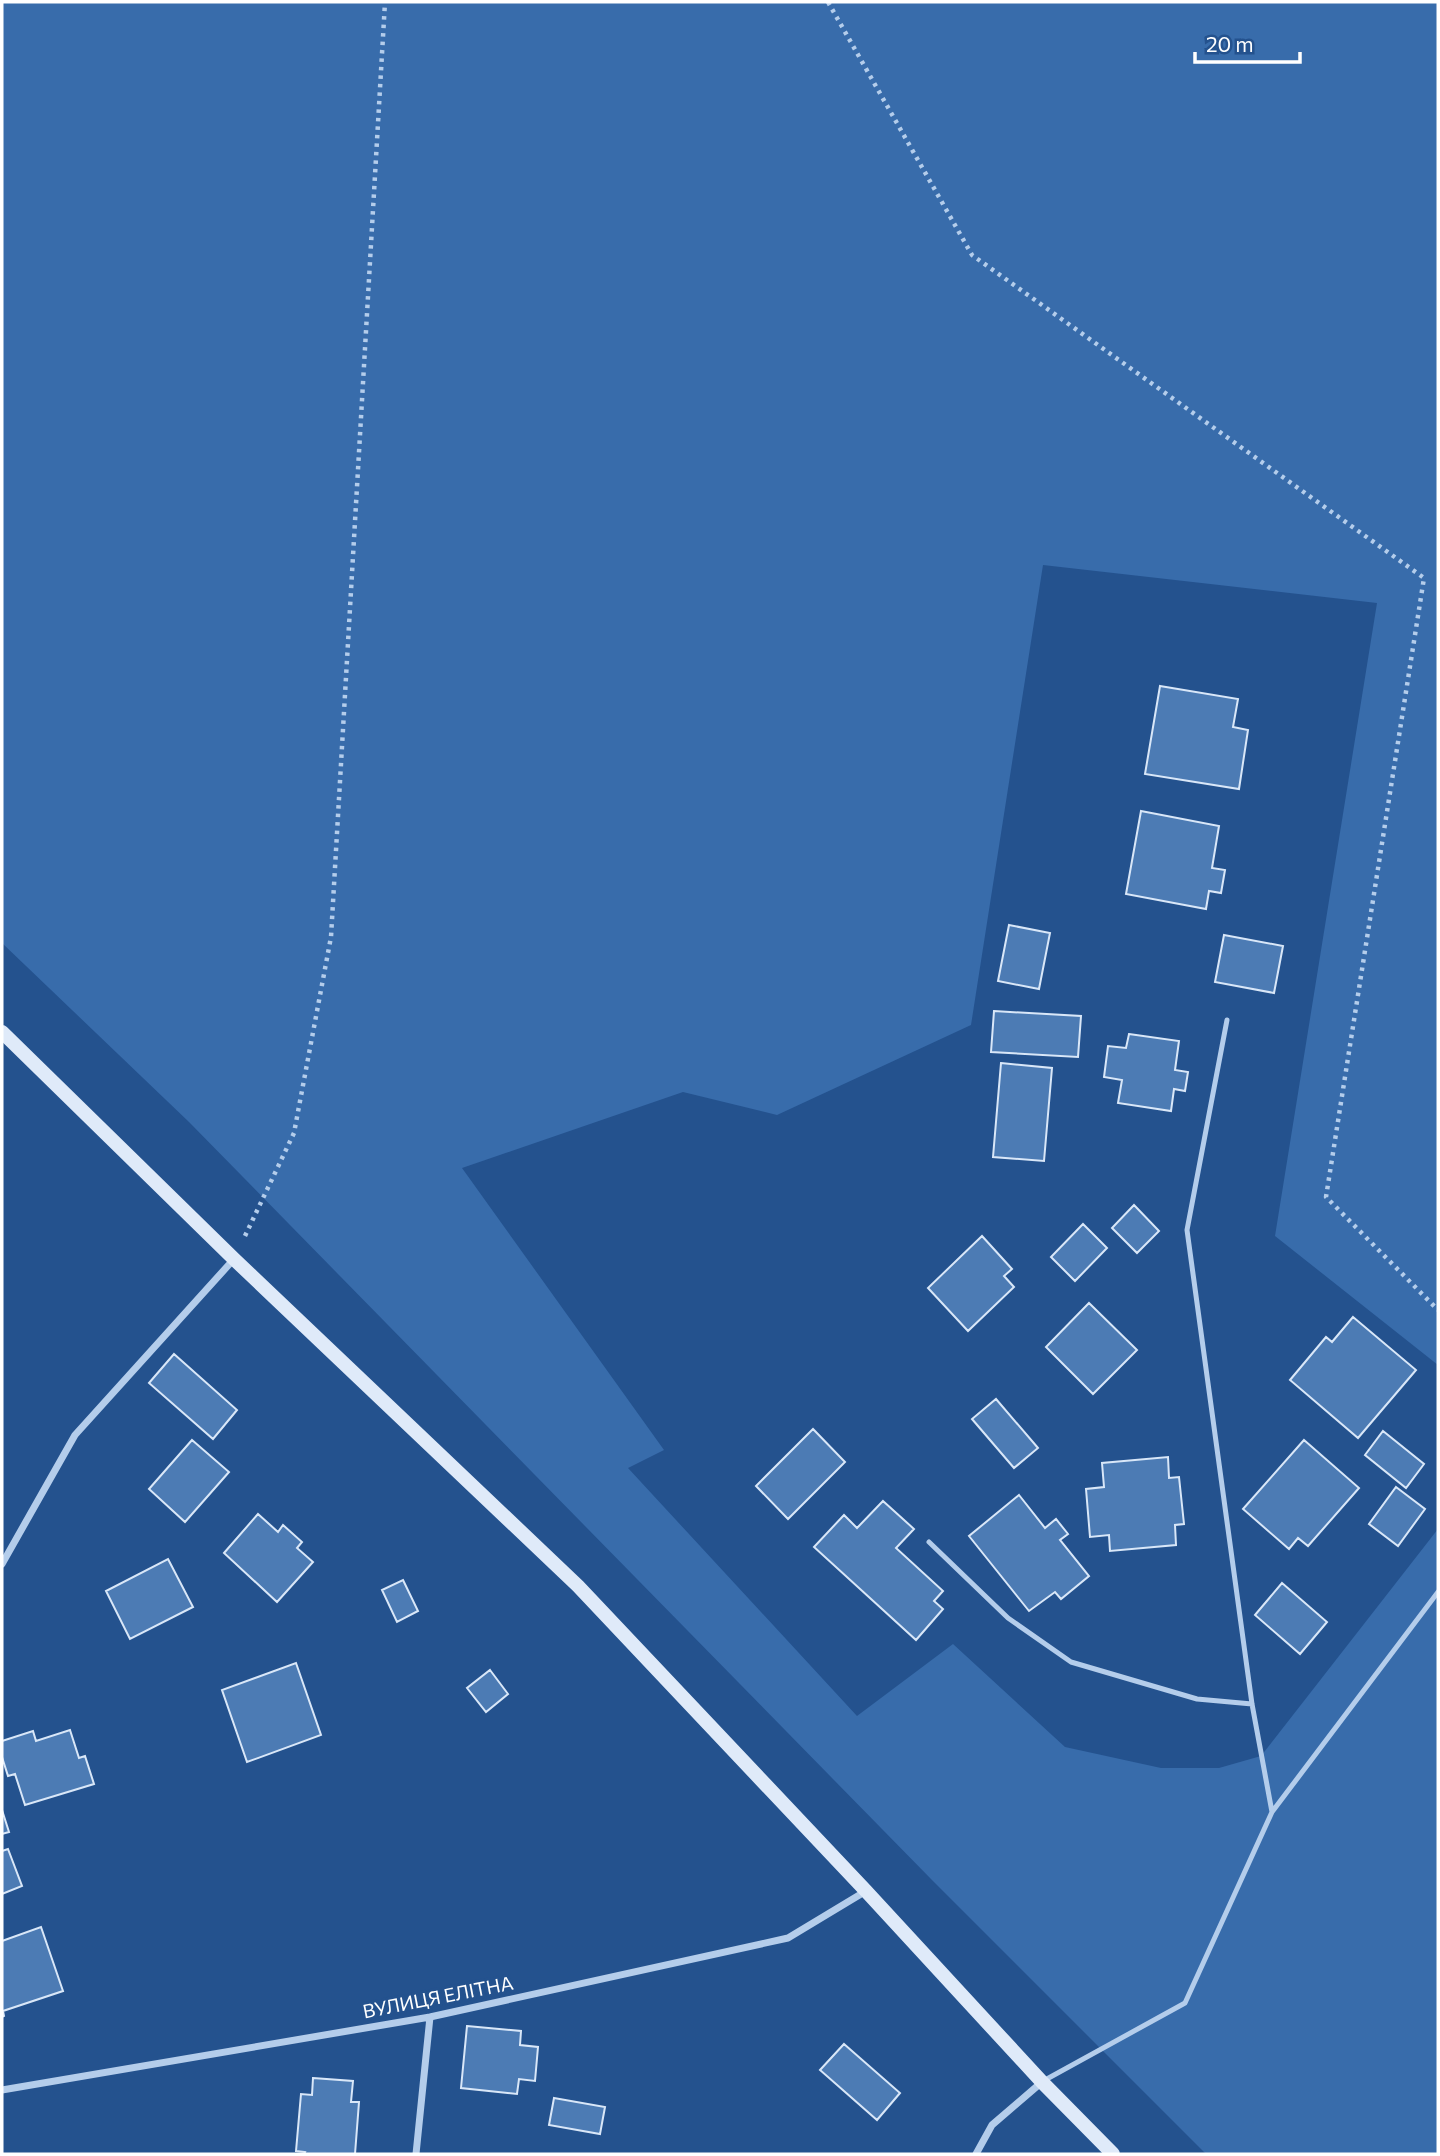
<svg xmlns="http://www.w3.org/2000/svg" width="1440" height="2156" font-family="Commissioner,sans-serif">
<rect width="100%" height="100%" fill="#24528e"/>
<!-- green -->
<path fill="#386cab" d="M2,2H1438V1365L1275,1236L1377,603L1043,565L971,1025L777,1115L683,1092L462,1168L664,1450L628,1468L857,1716L953,1644L1065,1747L1161,1768H1219L1261,1756L1438,1529V2154H1206L931,1879L189,1122L2,943Z"/>
<!-- building -->
<path fill="#4c7bb4" stroke="#d9e7f8" stroke-width="2" d="M1160,686L1238,699L1233,727L1248,730L1239,789L1145,774Z
M1141,811L1219,826L1212,868L1225,870L1221,893L1209,891L1206,909L1126,894Z
M1009,925L1050,933L1039,989L998,981Z
M1224,935L1283,946L1274,993L1215,982Z
M994,1011L1081,1016L1078,1057L991,1052Z
M1129,1034L1179,1041L1175,1070L1188,1072L1185,1091L1174,1089L1171,1111L1118,1103L1122,1080L1104,1077L1108,1046L1126,1048Z
M1001,1063L1052,1068L1044,1161L993,1157Z
M1134,1205L1159,1231L1137,1253L1112,1228Z
M1083,1224L1107,1248L1075,1281L1051,1257Z
M982,1236L1012,1269L1004,1276L1014,1287L968,1331L928,1288Z
M1089,1303L1137,1350L1093,1394L1046,1347Z
M1353,1317L1416,1370L1358,1438L1290,1380L1326,1337L1332,1342Z
M174,1354L237,1410L213,1439L149,1383Z
M996,1399L1038,1448L1014,1468L972,1419Z
M813,1429L845,1462L788,1519L756,1486Z
M1383,1431L1424,1464L1406,1488L1365,1455Z
M192,1440L229,1472L185,1522L149,1489Z
M1304,1440L1359,1488L1308,1546L1298,1538L1289,1549L1243,1509Z
M1168,1457L1169,1478L1179,1477L1184,1524L1175,1525L1176,1545L1110,1551L1109,1535L1090,1537L1086,1489L1104,1487L1102,1463Z
M1396,1487L1425,1509L1398,1546L1369,1524Z
M1019,1495L1045,1528L1056,1519L1068,1534L1060,1540L1089,1576L1061,1599L1055,1592L1029,1611L969,1536Z
M883,1501L914,1529L896,1548L943,1591L934,1601L943,1609L916,1640L814,1547L844,1515L857,1528Z
M258,1514L278,1532L283,1525L302,1542L297,1548L313,1562L277,1602L224,1553Z
M168,1559L193,1607L130,1639L106,1591Z
M403,1580L418,1611L397,1622L382,1590Z
M1282,1583L1327,1622L1300,1654L1255,1615Z
M296,1663L321,1735L247,1762L222,1690Z
M490,1670L508,1694L486,1712L467,1688Z
M70,1730L79,1758L85,1756L94,1784L25,1805L15,1774L8,1776L2,1757V1741L33,1731L36,1741Z
M2,1810L9,1832L2,1834Z
M8,1849L22,1886L2,1894V1851Z
M41,1927L63,1991L3,2011L4,2016L2,2017V1941Z
M467,2026L521,2031L520,2045L538,2047L535,2081L519,2079L517,2094L461,2088Z
M844,2044L900,2093L877,2120L820,2070Z
M313,2078L353,2081L351,2102H359L355,2154H304L305,2152L296,2151L301,2094L312,2095Z
M554,2098L605,2107L600,2134L549,2125Z"/>
<g fill="none" stroke-linecap="round" stroke-linejoin="round">
<!-- path -->
<path stroke="#b4cdeb" stroke-width="4.5" stroke-dasharray="3.5 5" stroke-linecap="butt" d="M828,2L972,255L1424,578L1326,1197L1438,1310
M245,1236L294,1133L331,937L385,2"/>
<!-- lane -->
<path stroke="#b4cdeb" stroke-width="5" d="M929,1542L1008,1618L1071,1662L1197,1699L1252,1704
M1272,1812L1438,1592
M1045,2080L1185,2003L1272,1812L1252,1704L1187,1230L1227,1020"/>
<!-- street -->
<path stroke="#b4cdeb" stroke-width="7" d="M2,1564L75,1435L234,1259
M2,2090L430,2017L788,1938L866,1891
M416,2154L430,2017
M976,2154L992,2125L1042,2082"/>
<!-- secondary -->
<path stroke="#dfeaf9" stroke-width="14" d="M2,1032L234,1259L578,1586L866,1891L1042,2082L1113,2154"/>
</g>
<g text-anchor="middle" stroke-width="6" stroke-linejoin="round" paint-order="stroke">
<!-- street labels -->
<g font-size="19" fill="#fff" stroke="#24528e">
<text transform="translate(438 1997) rotate(-11)" y="7">ВУЛИЦЯ ЕЛІТНА</text>
</g>
</g>
<!-- border -->
<rect width="1440" height="2156" fill="none" stroke="#ffffff" stroke-width="7"/>
<!-- scale -->
<path d="M1195 52v10h105v-10" fill="none" stroke="#ffffff" stroke-width="3.5"/>
<text x="1206" y="52" font-size="21" fill="#ffffff" stroke="#24528e" stroke-width="5" paint-order="stroke">20 m</text>
</svg>
